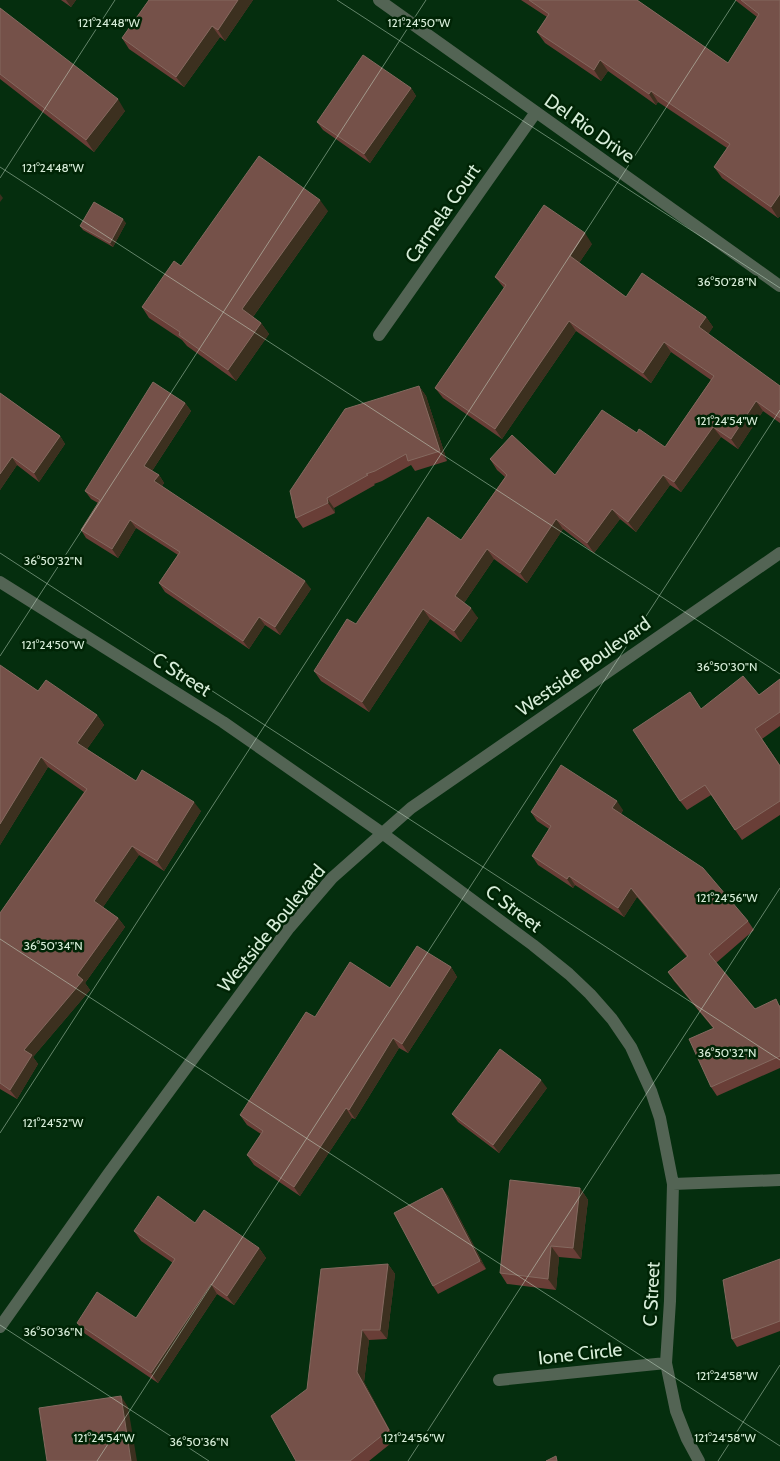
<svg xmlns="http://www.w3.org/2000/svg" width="780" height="1461" font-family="Cabin,sans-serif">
<rect width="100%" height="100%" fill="#052e0e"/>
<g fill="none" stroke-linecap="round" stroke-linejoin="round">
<!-- minor -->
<path stroke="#536454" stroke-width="12" d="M379,0L780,286
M379,335L536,112
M0,582L223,722L382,833L533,945L569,974L590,994L612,1019L631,1047L651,1091L660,1118L673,1184L670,1301L666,1363L676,1411L687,1439L699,1461
M673,1184L780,1180
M0,1327L109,1173L289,928L332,878L411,808L780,553
M499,1380L666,1363"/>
</g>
<!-- wall -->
<path fill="#693e37" d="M61,0H76L71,7Z
M149,0H253L225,41L220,37L184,87L129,49L122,38Z
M521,0H637L728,63L757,17L735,0H780V216L778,218L722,178L714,167L727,148L658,102L656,105L608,71L601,81L545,43L537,32L547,17Z
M0,8L125,111L94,152L0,79Z
M411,88L416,96L370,163L323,130L317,122Z
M328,211L253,317L261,323L269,334L236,381L187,346L182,340L149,318L142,307L181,266Z
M126,223L113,247L83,230L80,226Z
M592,244L579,263L626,297L706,317L713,327L708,334L780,386V423L763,411L738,449L721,437L681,492L670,485L636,532L620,519L594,553L563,529L527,583L494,559L464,603L478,618L461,642L430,619L369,712L321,681L314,671L356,624L461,540L505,477L497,470L490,459L555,475L637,433L665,447L711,380L671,352L651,383L576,331L502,439L443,398L435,388L504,288L495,277Z
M419,386L426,396L447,461L415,471L411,465L382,481L374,484L375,485L334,508L335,513L303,528L296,518Z
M0,393L60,436L65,444L39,482L17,465L0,490Z
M185,403L191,411L152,471L159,475L164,483L162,486L311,589L280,635L265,625L249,649L165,592L159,583L178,555L136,528L118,558L86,538L81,530L98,503L91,499L85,491Z
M0,665L38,691L97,715L104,725L87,749L136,781L201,811L164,871L139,855L103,907L118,918L125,927L85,983L90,990L33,1057L38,1064L17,1099L0,1089V913L84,792L48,767L0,845Z
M780,679V726L762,739L780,765V815L742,840L711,795L687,810L680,801L701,709L759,695Z
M623,810L621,814L748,921L754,930L716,963L755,1009L780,1005V1068L717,1096L711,1087L713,1028L674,981L668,972L687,957L637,897L624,917L575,885L573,888L538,865L532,856L549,829L537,821L531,812Z
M451,967L457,977L408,1053L399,1048L355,1119L352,1118L300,1196L254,1165L247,1155L261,1134L247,1125L240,1115L315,1017L390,988Z
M547,1088L499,1153L458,1122L452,1114Z
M442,1188L448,1196L486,1269L438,1294L433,1286Z
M580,1188L588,1200L581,1259L559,1257L556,1290L507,1284L500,1273Z
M195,1223L259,1248L266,1258L234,1305L217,1294L158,1383L84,1333L77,1323L136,1318L173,1263L141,1241L134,1231Z
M780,1260V1331L737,1347L732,1339Z
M388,1264L395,1274L387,1339L369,1340L364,1382L395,1440L369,1461H296L307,1389Z"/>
<!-- shaded-wall -->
<path fill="#3c301f" d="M66,0H76L71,7Z
M238,0H253L225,41L218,30Z
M212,26L220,37L184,87L176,77Z
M600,60L608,71L601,81L594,70Z
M411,88L416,96L370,163L364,154Z
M651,91L658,102L656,105L649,94Z
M118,99L125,111L94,152L86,140Z
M0,194L3,198L0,202Z
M780,194V216L778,218L771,207Z
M320,200L328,211L250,321L242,309Z
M123,219L126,223L113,247L110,243Z
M585,233L592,244L577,266L570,256Z
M706,317L713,327L706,338L699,327Z
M569,321L576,331L502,439L495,429Z
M261,323L269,334L236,381L228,370Z
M664,342L671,352L651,383L643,373Z
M419,386L426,396L447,461L440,451Z
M756,401L763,411L738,449L731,439Z
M185,403L191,411L150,474L144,466Z
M713,427L721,437L681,492L674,482Z
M60,436L65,444L39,482L34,473Z
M12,457L17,465L0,490V474Z
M159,475L164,483L160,489L154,481Z
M663,475L670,485L636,532L628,522Z
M327,498L334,508L335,513L328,503Z
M612,509L620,519L594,553L587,543Z
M556,519L563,529L527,583L520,573Z
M130,520L136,528L118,558L112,549Z
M487,549L494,559L462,606L455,596Z
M305,581L311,589L280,635L275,627Z
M471,608L478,618L461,642L454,631Z
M423,609L430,619L369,712L362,702Z
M259,617L265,625L249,649L243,641Z
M97,715L104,725L84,753L77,743Z
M41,757L48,767L0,845V824Z
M617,801L623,810L619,817L612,808Z
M194,802L201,811L164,871L157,861Z
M132,846L139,855L101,910L94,901Z
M569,876L575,885L573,888L567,879Z
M631,888L637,897L624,917L618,908Z
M118,918L125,927L85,983L90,990L33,1057L38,1064L17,1099L10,1090L24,1050Z
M451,967L457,977L408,1053L402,1044Z
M393,1038L399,1048L355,1119L349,1110Z
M541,1080L547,1088L499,1153L493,1145Z
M346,1108L352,1118L300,1196L294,1187Z
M442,1188L448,1196L486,1269L480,1261Z
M580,1188L588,1200L581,1259L573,1248Z
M551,1246L559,1257L556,1290L548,1279Z
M259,1248L266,1258L234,1305L227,1296Z
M388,1264L395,1274L387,1339L380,1330Z
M211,1284L217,1294L158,1383L151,1373Z
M362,1330L369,1340L364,1382L395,1440L389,1430L357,1372Z
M121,1396L128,1407L137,1461H131Z"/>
<!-- building -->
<path fill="#755149" stroke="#84695f" d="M149,0H238L218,30L212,26L176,77L122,38Z
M529,0H637L728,63L759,14L741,0H780V194L771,207L714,167L730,144L651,91L649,94L600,60L594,70L537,32L549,14Z
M0,8L118,99L86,140L0,74Z
M363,55L411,88L364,154L317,122Z
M259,156L320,200L242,309L261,323L228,370L179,335L180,332L142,307L174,261L181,266Z
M94,202L123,219L110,243L80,226Z
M544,205L585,233L570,256L626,297L642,273L706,317L699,327L780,386V418L756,401L731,439L713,427L674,482L663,475L628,522L612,509L587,543L556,519L520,573L487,549L455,596L471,608L454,631L423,609L362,702L314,671L347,619L356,624L428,517L461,540L507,475L490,459L512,435L555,475L602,410L637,433L639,429L665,447L714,376L664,342L643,373L569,321L495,429L435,388L506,285L495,277Z
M153,382L185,403L144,466L159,475L154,481L305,581L275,627L259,617L243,641L159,583L180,552L130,520L112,549L81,530L100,500L85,491Z
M419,386L440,451L408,461L406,454L375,471L366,474L368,475L327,498L328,503L296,518L290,491L345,409Z
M0,393L60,436L34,473L12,457L0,474Z
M0,665L38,691L46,680L97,715L77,743L136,781L142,770L194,802L157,861L132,846L94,901L118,918L77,975L83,980L24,1050L32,1055L10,1090L0,1083V913L87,789L41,757L0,824Z
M743,676L759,695L780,679V712L755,729L780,766V801L735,830L705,785L680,801L633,730L690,692L701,709Z
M561,765L617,801L612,808L703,868L748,921L709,954L755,1009L776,999L780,1008V1056L711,1087L689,1039L714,1028L668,972L688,956L631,888L618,908L569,876L567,879L532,856L551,826L531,812Z
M417,946L451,967L402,1044L393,1038L349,1110L346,1108L294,1187L247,1155L263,1131L240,1115L306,1012L315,1017L350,962L390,988Z
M500,1049L541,1080L493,1145L452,1114Z
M510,1180L580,1188L573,1248L551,1246L548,1279L500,1273Z
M442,1188L480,1261L433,1286L394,1213Z
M158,1196L195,1223L204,1210L259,1248L227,1296L211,1284L151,1373L77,1323L97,1292L136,1318L175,1259L134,1231Z
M780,1259V1321L732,1339L723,1280Z
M388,1264L380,1330H362L357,1372L389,1430L350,1461H296L271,1416L307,1389L321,1269Z
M121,1396L131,1461H47L39,1408Z
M556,1456L557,1461H546Z"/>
<!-- ticks -->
<path fill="none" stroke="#d7edd9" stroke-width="1" stroke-opacity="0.45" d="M337,0L780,288M0,167L780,674M0,178L115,0M0,553L780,1060M0,656L426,0M0,939L780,1446M0,1133L736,0M0,1325L209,1461M97,1461L780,410M408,1461L780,888M718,1461L780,1365"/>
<g text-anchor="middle" stroke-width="5" stroke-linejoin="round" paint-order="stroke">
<!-- street labels -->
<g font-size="19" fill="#d7edd9" stroke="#002405">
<text transform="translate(590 128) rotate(35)" y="7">Del Rio Drive</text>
<text transform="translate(442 213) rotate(-55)" y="7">Carmela Court</text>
<text transform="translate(583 666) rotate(-35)" y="7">Westside Boulevard</text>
<text transform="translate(182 674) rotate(32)" y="7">C Street</text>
<text transform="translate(514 908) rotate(37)" y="7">C Street</text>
<text transform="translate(271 928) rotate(-51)" y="7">Westside Boulevard</text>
<text transform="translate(651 1294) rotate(-87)" y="7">C Street</text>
<text transform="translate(580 1353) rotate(-6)" y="7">Ione Circle</text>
</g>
</g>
<g font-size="12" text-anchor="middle" fill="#d7edd9" stroke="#002405" stroke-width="5" stroke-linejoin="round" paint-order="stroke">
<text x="109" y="27">121°24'48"W</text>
<text x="419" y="27">121°24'50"W</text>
<text x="53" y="172">121°24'48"W</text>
<text x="727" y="286">36°50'28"N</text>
<text x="727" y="425">121°24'54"W</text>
<text x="53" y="565">36°50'32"N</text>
<text x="53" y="649">121°24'50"W</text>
<text x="727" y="671">36°50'30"N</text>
<text x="727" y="902">121°24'56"W</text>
<text x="53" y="950">36°50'34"N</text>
<text x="727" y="1057">36°50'32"N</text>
<text x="53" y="1127">121°24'52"W</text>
<text x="53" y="1336">36°50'36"N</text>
<text x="727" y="1380">121°24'58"W</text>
<text x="104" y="1442">121°24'54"W</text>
<text x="414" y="1442">121°24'56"W</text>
<text x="725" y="1442">121°24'58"W</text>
<text x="199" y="1446">36°50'36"N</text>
</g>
</svg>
